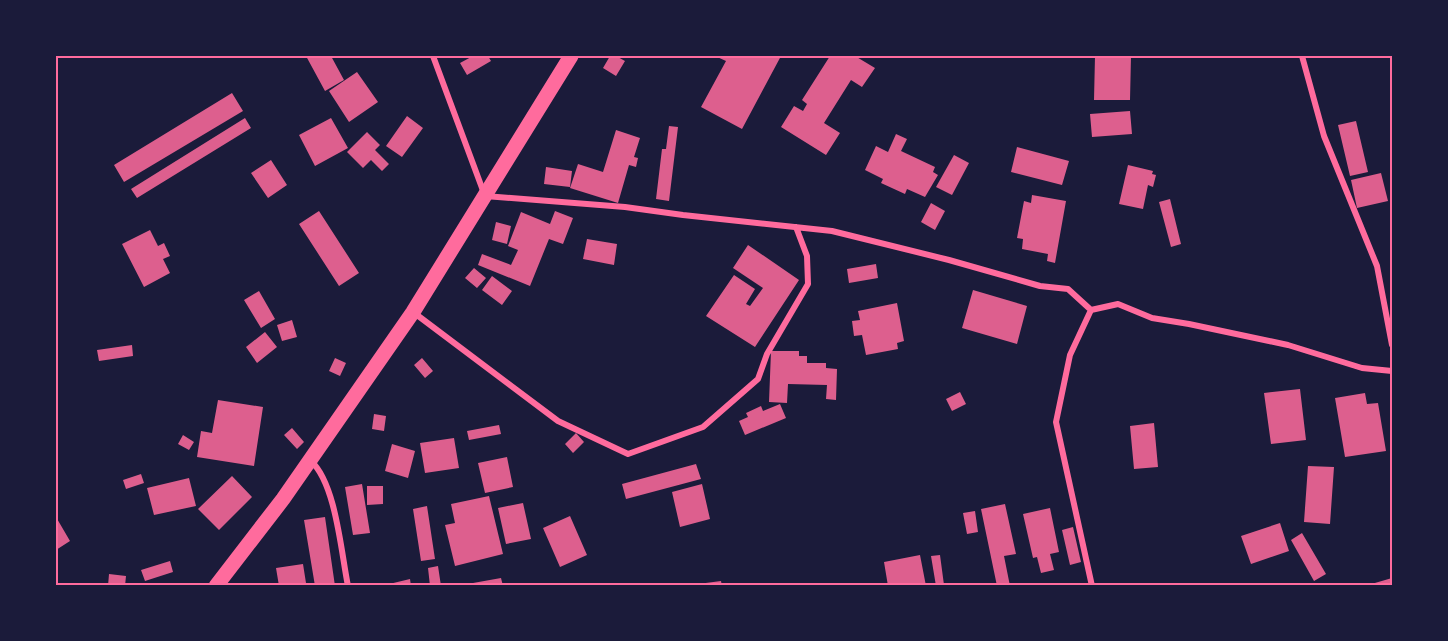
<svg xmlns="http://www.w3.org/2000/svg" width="1448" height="641" font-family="'Noto Sans',sans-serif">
<rect width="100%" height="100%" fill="#1b1b3a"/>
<!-- building -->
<path fill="#dd5f8e" d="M306,56H331L344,80L325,91Z
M473,56H488L491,61L467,75L460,63Z
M610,56H616L625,61L616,76L603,68Z
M715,56H781L742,129L701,107L726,61Z
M830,56H855L875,68L862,87L851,80L824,123L840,133L826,155L781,127L794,106L803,111L807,104L802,100Z
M1095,56H1131L1130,100H1094Z
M357,72L378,102L349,122L329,91Z
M232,93L243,111L124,182L114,165Z
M1130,111L1132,134L1092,137L1090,114Z
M407,116L423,128L402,157L386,146Z
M245,118L251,128L137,198L131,189Z
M331,118L348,148L315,166L299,135Z
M1356,121L1368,172L1350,176L1338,125Z
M669,126L678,127L669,201L656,199L662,149H666Z
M616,130L640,138L634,157L638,158L636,167L629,165L618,203L570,188L578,164L603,172Z
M367,132L380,145L375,150L389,164L382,171L371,160L363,168L347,152Z
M896,134L907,139L901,151L935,167L933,172L938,175L925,197L907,189L905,194L881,183L883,179L865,170L876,146L888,152Z
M1017,147L1069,161L1062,185L1011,172Z
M954,155L969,163L952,195L936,187Z
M271,160L287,185L268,198L251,173Z
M1128,165L1153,171L1152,174L1156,175L1153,187L1148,185L1143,209L1119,204Z
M546,167L572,171L570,187L544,184Z
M1381,173L1388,201L1357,208L1351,180Z
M1032,195L1066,201L1055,263L1047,261L1048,254L1022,249L1023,239L1017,238L1024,201L1031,203Z
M1170,199L1181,244L1171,247L1159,202Z
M931,203L945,211L935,230L921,222Z
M319,211L359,273L339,286L299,224Z
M555,211L573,218L563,244L549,239L530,286L478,265L482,254L511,265L518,250L508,246L521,212L550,224Z
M496,222L511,226L507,244L492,240Z
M150,230L158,246L164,243L170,256L163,259L170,273L144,287L122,244Z
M587,239L617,244L614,265L583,259Z
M748,245L799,280L755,347L706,316L734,275L755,289L746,304L750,306L763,288L733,268Z
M876,264L878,278L849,283L847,269Z
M474,268L486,278L477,288L465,278Z
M492,276L512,291L502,305L482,290Z
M973,290L1027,306L1017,344L962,328Z
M259,291L275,319L261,328L244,300Z
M897,303L904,341L897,343L898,349L866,355L862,335L854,336L852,321L860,320L858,311Z
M292,320L297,337L282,341L277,325Z
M265,332L277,347L257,363L246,347Z
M132,345L133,356L99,361L97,350Z
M771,351H799V356H807V363H826V368L837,369L836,400L826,399L827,385L788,384L787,403L769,402Z
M335,358L346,363L340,376L329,371Z
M422,358L433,371L425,378L414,365Z
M1300,389L1306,440L1271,444L1264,393Z
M960,392L966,404L952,411L946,399Z
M1365,393L1367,404L1378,403L1386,451L1345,457L1335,398Z
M218,400L263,407L254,466L197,457L201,431L212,433Z
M780,404L786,418L745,435L739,421L748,417L746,413L761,406L763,411Z
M374,414L386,416L384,431L372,429Z
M1154,423L1158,467L1134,469L1130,426Z
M499,425L501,434L469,440L467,431Z
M292,428L304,442L297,449L284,435Z
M576,433L584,442L573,453L565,444Z
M183,435L194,442L189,450L178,444Z
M454,438L459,468L425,473L420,443Z
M392,444L415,451L408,478L385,471Z
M507,457L513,487L485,493L478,463Z
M696,464L701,479L626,499L622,484Z
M1308,466L1334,467L1330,524L1304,522Z
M141,474L144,483L126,489L123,480Z
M232,476L252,497L219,530L198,509Z
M189,478L196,506L154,515L147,488Z
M362,484L370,533L353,535L345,487Z
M702,484L710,519L680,527L672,492Z
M367,486H383V504L367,505Z
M489,496L503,554L455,566L445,525L455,523L451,504Z
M523,503L531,539L506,544L498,508Z
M1005,504L1016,554L1004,556L1010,586H997L981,509Z
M427,506L435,559L421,561L413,509Z
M1050,508L1059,552L1050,554L1054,570L1041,573L1037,557L1033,558L1023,514Z
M975,511L978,532L967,534L963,513Z
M570,516L587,555L560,567L543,528Z
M56,517L70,541L56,550Z
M325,517L335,586H315L304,520Z
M1280,523L1289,551L1251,564L1241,536Z
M1073,527L1081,562L1070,565L1062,530Z
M1302,533L1326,574L1314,581L1291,540Z
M920,555L926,586H888L884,562Z
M940,555L944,585L936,586L931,556Z
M170,561L173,572L145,581L141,570Z
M303,564L306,583L279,586L276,568Z
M438,566L441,586H430L428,568Z
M109,574L126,576L125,586H108Z
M501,578L503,586H473V583Z
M1392,578V586H1368V585Z
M410,579L411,586H386L385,585Z
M721,581L722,586H698V584Z"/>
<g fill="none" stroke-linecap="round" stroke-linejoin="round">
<!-- minor -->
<path stroke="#ff6b9d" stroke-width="6" d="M433,56L485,196L625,207L683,215L832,231L949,260L1040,286L1068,289L1091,310L1118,304L1152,318L1189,324L1288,345L1362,368L1392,371
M1302,56L1324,136L1377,266L1392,345
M1091,310L1070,355L1056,422L1092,586
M413,312L558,421L628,454L703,427L758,379L767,354L808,284L807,256L796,227
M311,461C336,484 341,552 348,586"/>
<!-- primary -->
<path stroke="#ff6b9d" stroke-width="15" d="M216,586L283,499L413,312L571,56"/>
</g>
<!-- border -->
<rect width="1448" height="641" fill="none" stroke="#1b1b3a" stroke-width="114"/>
<rect x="57" y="57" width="1334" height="527" fill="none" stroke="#ff6b9d" stroke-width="2"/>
</svg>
